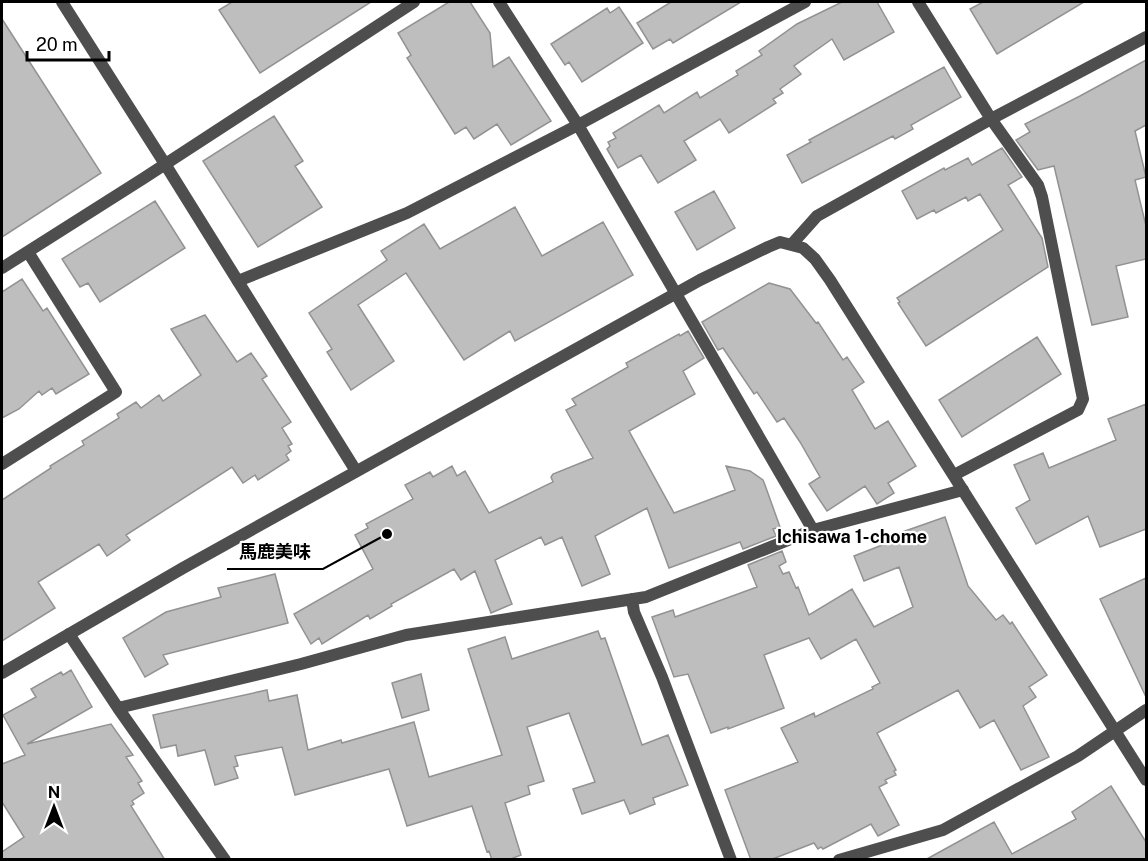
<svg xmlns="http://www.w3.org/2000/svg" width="1148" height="861" font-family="'Public Sans','Noto Sans JP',sans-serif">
<rect width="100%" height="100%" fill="#fff"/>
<!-- building -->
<path fill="#bebebe" stroke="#929292" stroke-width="1.5" d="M232,2H371L260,73L219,10Z
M449,2H470L490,33L493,67L509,57L551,121L511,145L497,124L474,139L466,127L455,134L407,58L411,55L398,33Z
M671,2H741L673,43L670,39L653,49L637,23Z
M842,2H877L894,32L844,60L832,39L794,66L801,74L780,89L783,93L773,99L776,103L729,133L720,119L684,141L696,160L658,183L641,155L618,168L607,149L610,146L608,142L616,138L613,133L659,105L664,113L697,92L700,98L738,75L736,71L762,55L759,51L797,24Z
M983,2H1084L997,54L970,9Z
M619,7L643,43L582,82L569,62L565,65L551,44L607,8L610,13Z
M2,19L101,173L2,237Z
M1146,60V125L1135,131L1146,177L1135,180L1146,226V259L1116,266L1128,317L1092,325L1054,166L1038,170L1016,140L1030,132L1025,124L1080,96Z
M944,67L961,97L911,125L913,129L895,139L893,136L802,183L787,155L811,142L809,140Z
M274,116L303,161L295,166L322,207L258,247L203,161Z
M1002,148L1022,177L1008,185L1042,238L1048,267L926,346L898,303L900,302L897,298L1003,230L980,194L968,201L966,197L936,213L934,210L917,219L902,191L944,168L945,170L968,158L972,165Z
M714,191L735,228L697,250L675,212Z
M155,201L185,248L100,302L88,283L80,287L62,259Z
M515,207L542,256L603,222L633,275L515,341L510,331L464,360L406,273L358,305L394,361L351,390L327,352L332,349L309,313L387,260L381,251L424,224L440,249Z
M22,279L43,311L47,308L89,374L56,394L52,388L42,395L39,391L19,409L2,418V292Z
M769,283L790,289L816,323L818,322L843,360L847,357L864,382L852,390L875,429L888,421L916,466L888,483L894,493L877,504L865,486L827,511L809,484L820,477L800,442L784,418L777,422L757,392L754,394L723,348L718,350L702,322Z
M205,315L237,362L251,353L267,376L262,379L291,422L282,428L292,444L288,446L291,451L286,455L289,460L258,480L255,475L243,483L232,467L126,535L130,540L107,556L99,544L38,582L55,608L2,641V500L51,468L50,466L84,445L82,441L119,418L117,414L136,402L141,408L159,395L163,401L201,375L171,329Z
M688,331L704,358L683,371L695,394L629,431L674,513L735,490L726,466L750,471L763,480L765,485L780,527L773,529L776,536L743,549L740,542L669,568L647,508L595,536L610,574L582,586L562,537L545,545L541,537L495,560L512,604L491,613L475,571L461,580L454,569L391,604L392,606L370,619L368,615L322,644L319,638L311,644L294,614L373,569L355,535L368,528L366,524L413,499L405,485L430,472L433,477L452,466L457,476L465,471L489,513L553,482L551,477L553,474L593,458L566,410L576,405L572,399L628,367L626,363L679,334L680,336Z
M1037,337L1061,374L962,437L939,400Z
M1146,404V529L1100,547L1088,516L1036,544L1016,508L1030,500L1014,465L1043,453L1049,468L1116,440L1108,419Z
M945,517L968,586L996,620L1003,615L1010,624L1012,622L1047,675L1029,687L1036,697L1023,706L1049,757L1021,770L994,720L980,728L958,690L877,733L896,770L894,771L896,775L885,780L887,783L879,787L899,825L878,836L871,824L823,849L821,847L818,849L814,843L770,860H751L725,790L798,762L781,728L814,713L815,717L873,689L872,687L880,683L856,639L821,659L809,638L764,655L784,708L728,729V727L711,733L688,674L674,677L652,617L673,610L675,617L757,587L748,565L782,551L786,562L779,566L783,574L789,572L796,588L798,587L809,615L852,589L874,627L913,607L899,567L864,581L854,556L890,542L888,537Z
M275,574L288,623L163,655L168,664L145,677L123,638L166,612L221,597L218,588Z
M1146,578V697L1100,599Z
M598,631L601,639L605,638L642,745L668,735L688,785L653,798L655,804L630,814L624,800L582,814L573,789L595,782L569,713L527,727L544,781L528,786L530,794L505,803L521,855L508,860H492L489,851L487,852L472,806L407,826L389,769L295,795L282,747L235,756L238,766L234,767L238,778L215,785L205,750L178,756L176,745L161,748L153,715L267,690L269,701L297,695L308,750L341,740L342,743L414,722L429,777L502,755L468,649L505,637L512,659Z
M71,670L92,707L27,744L111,724L133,755L126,757L142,781L138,783L144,793L132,801L134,804L131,806L165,860H2V852L24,837L2,802V764L25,755L3,715L36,697L31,689L61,672L63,675Z
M421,674L429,710L402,718L392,683Z
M1111,786L1146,842V860H925L994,822L1012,854L1076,819L1072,812Z"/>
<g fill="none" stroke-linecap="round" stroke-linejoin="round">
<!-- minor -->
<path stroke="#4e4e4e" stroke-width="12" d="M499,2L578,125L813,530
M918,2L991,119L1038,185L1042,197L1083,399L1078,410L954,475
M792,244L817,216L991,119L1146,37
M2,268L144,178L414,2
M238,281L407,213L578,125L805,2
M2,464L116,392L28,252
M632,599L634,612L662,677L731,860
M69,634L118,708L225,860
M118,708L301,664L406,635L646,597L813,530L963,490
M839,860L943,830L1078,756L1146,710"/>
<!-- tertiary -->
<path stroke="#4e4e4e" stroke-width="12" d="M62,2L165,164L356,471
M2,673L183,568L700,280L768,247L780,242L803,248L815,259L830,280L1146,780"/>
</g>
<g text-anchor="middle" stroke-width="4.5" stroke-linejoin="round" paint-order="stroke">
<!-- neighbourhood labels -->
<g font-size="18" font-weight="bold" fill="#000" stroke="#fff">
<text x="852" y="543">Ichisawa 1-chome</text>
</g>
</g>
<!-- callouts -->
<path fill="none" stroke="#000" stroke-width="2" d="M387 534L323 569H227"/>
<circle fill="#000" stroke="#fff" stroke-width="2" cx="387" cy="534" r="6"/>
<g font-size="18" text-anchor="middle" font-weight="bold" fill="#000" stroke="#fff" stroke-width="4.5" stroke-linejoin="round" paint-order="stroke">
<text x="275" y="558">馬鹿美味</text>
</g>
<!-- border -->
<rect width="1148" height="861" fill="none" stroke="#000000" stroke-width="6"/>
<!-- north arrow -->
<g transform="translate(54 807)" stroke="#ffffff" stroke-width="4.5" paint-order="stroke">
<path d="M0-4.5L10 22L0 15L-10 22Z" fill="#000000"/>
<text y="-9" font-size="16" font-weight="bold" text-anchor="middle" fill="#000000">N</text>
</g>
<!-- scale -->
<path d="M27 51v9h82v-9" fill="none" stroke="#000000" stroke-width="3"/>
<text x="36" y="51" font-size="18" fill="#000000" stroke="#ffffff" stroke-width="4.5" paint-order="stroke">20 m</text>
</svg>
